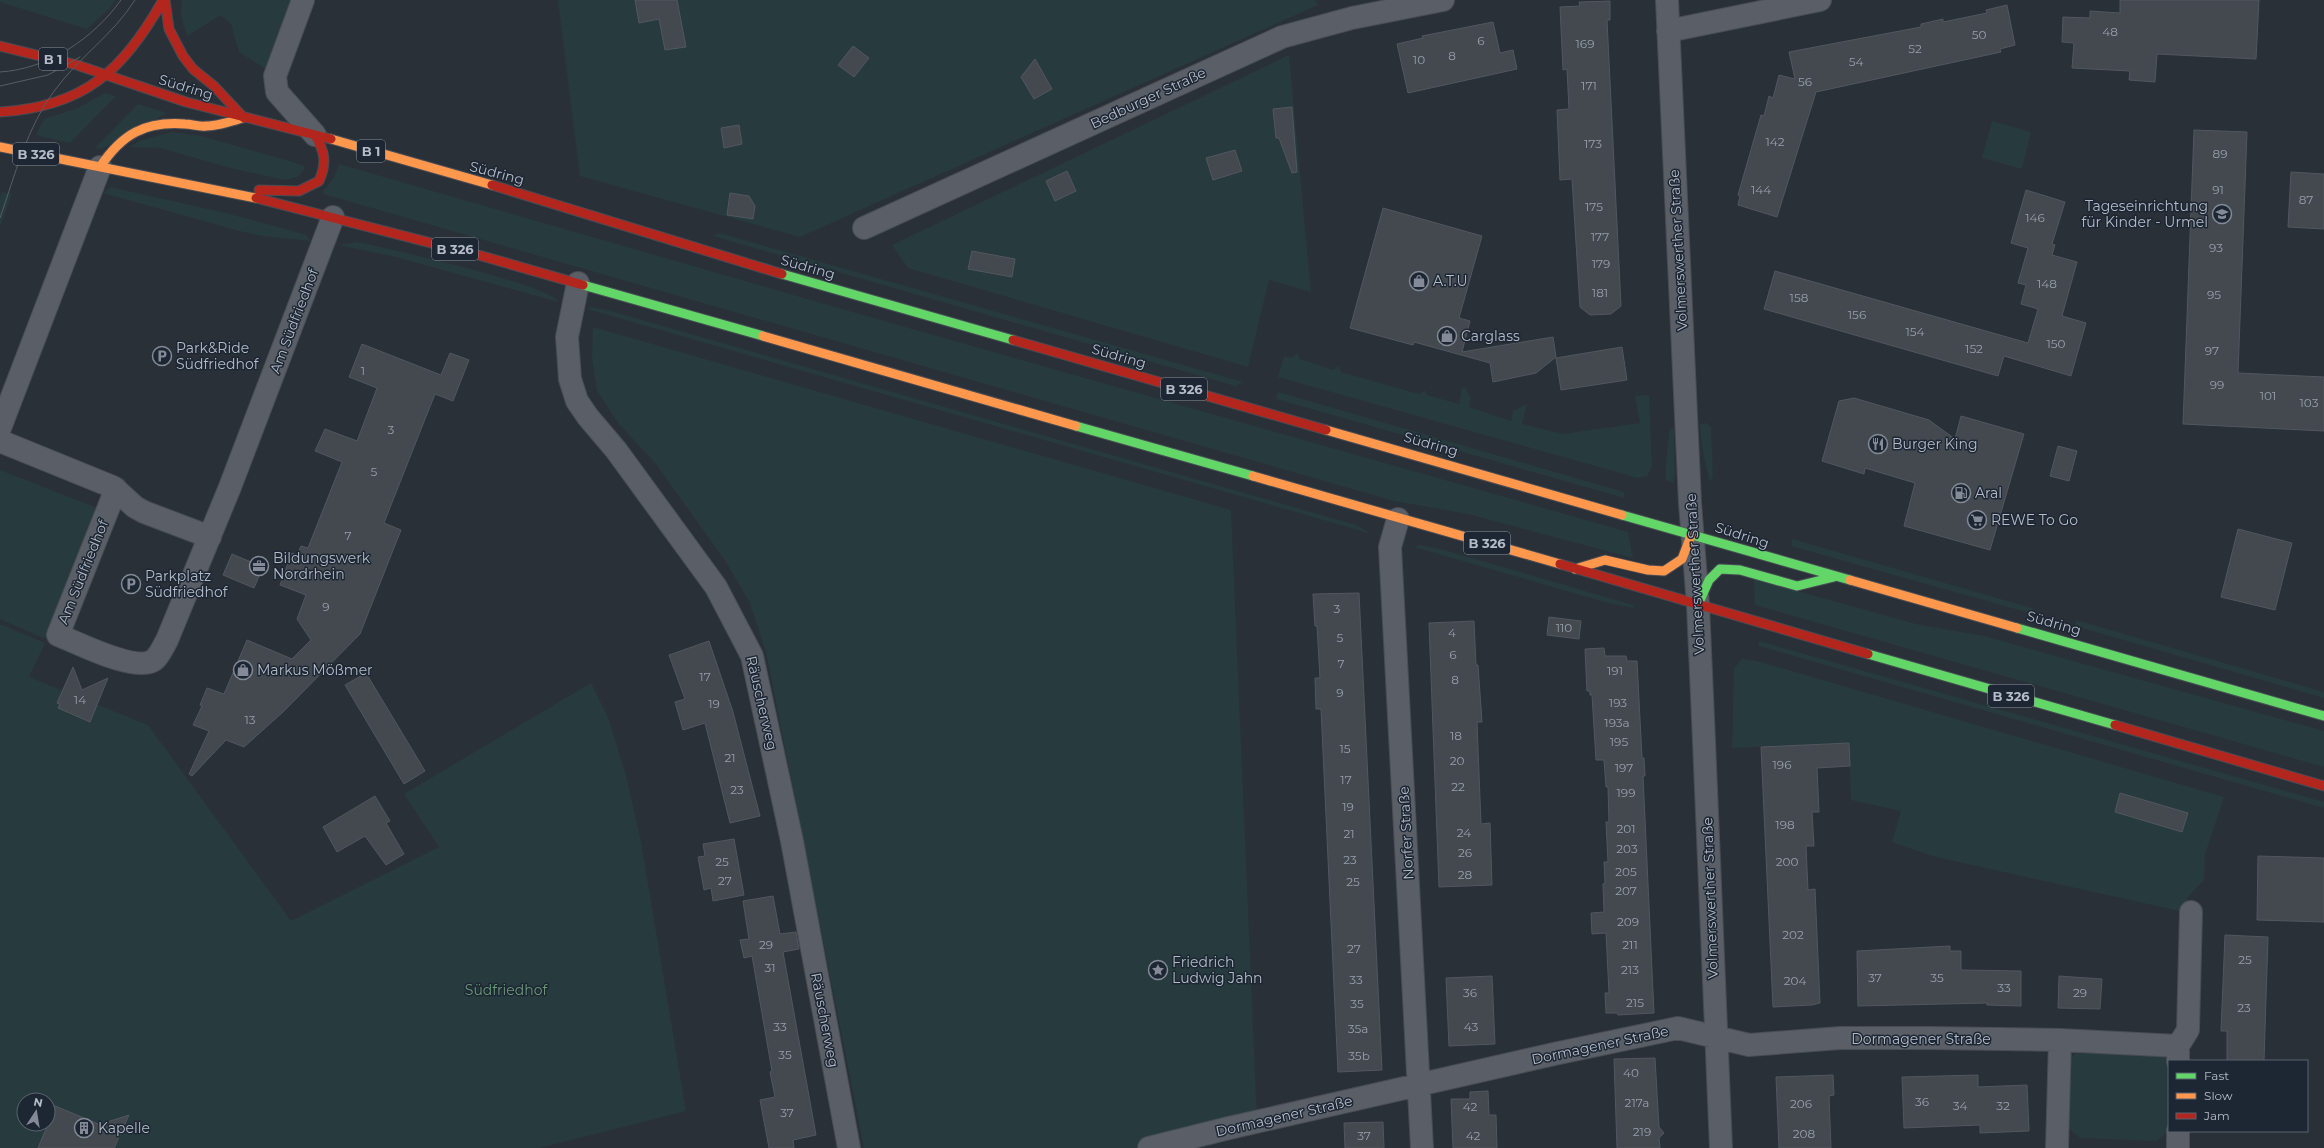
<svg xmlns="http://www.w3.org/2000/svg" width="2324" height="1148" font-family="Montserrat,sans-serif">
<rect width="100%" height="100%" fill="#2a3038"/>
<!-- green -->
<path fill="#273a3e" fill-rule="evenodd" d="M0,0H115L109,9L87,29L0,2Z
M182,0H294L266,69L239,52L231,24L221,15L187,36L181,16Z
M558,0H1315L1318,5L800,237L580,176Z
M1289,55L1311,292L1269,280L1248,367L908,268L892,245Z
M105,93L116,96L70,143L36,135L44,119L78,108Z
M138,104L167,113L102,149L95,148Z
M1992,121L2031,132L2022,169L1982,158Z
M171,132L197,135L293,162L304,166L305,169L298,177L285,180L230,168L161,148L130,147L139,141Z
M339,164L870,317L1628,532L1633,558L1468,514L1394,501L323,194V191L334,178Z
M110,187L226,213L300,233L306,235L311,241L263,236L239,231L103,193Z
M2,192L12,194L0,227V197Z
M719,233L1243,382L1235,386L713,236Z
M357,242C387,248 547,284 559,302L392,256L339,245Z
M591,307L607,310L1356,525L1372,534L587,309Z
M593,327L1231,510L1257,1120L1136,1148H864L766,652L750,603L726,562L656,464L619,424L597,391L592,358Z
M1297,353L1300,359L1333,370L1339,366L1341,372L1419,394L1425,390L1427,395L1459,404L1462,388L1465,387L1471,398L1469,407L1511,421L1513,411L1527,404L1522,424L1562,434L1640,423L1635,396L1649,395L1652,467L1647,476L1638,478L1278,377L1284,356L1292,358Z
M1278,392L1624,492V498L1276,399Z
M1706,423L1711,427L1713,476L1710,482C1705,462 1701,445 1700,424Z
M1674,428L1675,476L1673,483L1666,480C1665,475 1668,433 1670,429Z
M0,470L97,508L46,639L0,619Z
M1792,539L2032,608L2034,611L2033,614L1791,546Z
M1419,545L1444,550L1633,605L1635,608L1608,603L1414,547Z
M1754,579L1916,624L1984,636L2324,731V767L1755,605Z
M2076,620L2324,692V698L2075,626Z
M0,624L45,643L29,677L148,725L291,921L439,847L404,794L591,683L608,717L627,779L641,842L686,1111L539,1148H0ZM24,1100H48V1124H24Z
M1759,641L2324,802V808L1759,646Z
M1742,659L1757,661L2224,797L2205,854L2204,880L2188,897L2184,912L1932,856L1892,842L1901,811L1851,800L1849,743L1732,748L1734,668Z
M2080,1048L2160,1052L2170,1061L2169,1131L2156,1141L2080,1138L2067,1127L2071,1058Z"/>
<!-- building -->
<path fill="#444950" stroke="#52575f" d="M635,0H677L686,47L665,50L659,19L639,23Z
M2120,0H2259L2256,59L2157,54L2155,82L2129,80L2130,71L2072,68L2074,43L2062,42L2063,17L2090,18V11L2120,13Z
M1610,1V20H1607L1621,306L1611,314L1590,315L1580,307L1572,179L1560,180L1557,110L1569,109L1567,69L1563,70L1560,7L1580,6L1579,2Z
M2007,5L2015,45L2000,49L2001,52L1816,92L1777,217L1738,205L1740,196L1738,195L1742,181L1761,115L1764,116L1769,96L1773,98L1779,75L1795,79L1789,52L1921,27V24L1943,19V22L1987,13L1986,10Z
M1493,22L1500,53L1513,50L1517,69L1408,93L1397,44L1423,38L1422,36Z
M853,46L869,58L854,77L838,65Z
M1035,59L1052,89L1034,99L1021,77Z
M1292,107L1297,172L1292,173L1279,138H1276L1273,109Z
M739,125L742,144L724,148L721,128Z
M2194,130L2247,132L2238,373L2324,377V431L2183,424Z
M1235,150L1242,171L1213,180L1206,158Z
M1067,171L1076,191L1055,201L1046,181Z
M2291,172L2324,174V229L2288,227Z
M2026,190L2065,202L2052,244L2055,245L2052,255L2077,262L2062,316L2086,323L2071,376L2004,356L1998,376L1764,309L1775,271L2028,343L2038,309L2021,304L2026,285L2018,283L2028,248L2011,243Z
M730,193L749,196L755,206L753,219L727,215Z
M1383,208L1482,236L1459,318L1470,321L1462,352L1553,337L1556,357L1536,373L1493,382L1490,363L1414,342L1413,345L1350,328Z
M972,251L1015,259L1012,277L968,269Z
M362,344L441,375L450,353L469,360L453,401L435,394L408,462L384,523L401,530L360,634L283,712L244,747L226,740L192,776L189,774L209,731L193,725L202,706L200,705L207,688L224,694L247,640L292,659L311,640L297,619L306,595L280,585L292,553L297,555L301,546L308,548L342,462L315,451L325,429L357,441L377,388L349,377Z
M1622,347L1627,380L1561,390L1556,358Z
M1854,398L1929,420L1955,439L1961,416L2024,434L1990,550L1904,526L1915,483L1865,468L1864,474L1822,461L1839,401Z
M2058,446L2077,451L2069,481L2050,476Z
M2238,529L2292,543L2275,610L2221,597Z
M232,554L263,567L254,588L223,575Z
M1359,593L1382,1070L1338,1072L1321,709H1316L1315,678H1320L1317,626H1315L1313,594Z
M1549,617L1581,621L1579,639L1547,635Z
M1474,621L1476,665H1478L1482,722H1477L1481,824L1490,823L1492,885L1439,887L1429,623Z
M709,641L733,712L760,816L730,823L705,723L683,730L675,702L685,699L669,655Z
M1604,648L1605,656H1626L1627,661H1637L1642,758H1644L1645,776H1643L1654,1013L1618,1015L1617,1013H1606L1605,993H1609L1606,933L1592,934L1591,913L1604,912L1603,884L1605,883L1604,862H1608L1606,822H1609L1608,787H1606L1604,760H1596L1592,695H1590V691H1587L1585,649Z
M73,667L82,690L108,678L90,722L58,708L60,704L57,703Z
M366,673L425,771L404,784L345,685Z
M1849,743L1850,766L1817,768L1819,812H1812L1814,846H1806L1808,890L1815,889L1820,1003L1812,1005L1773,1007L1761,747Z
M2120,793L2188,813L2182,832L2115,812Z
M375,796L390,821L386,823L404,854L386,865L365,836L337,852L323,827Z
M734,839L744,895L713,901L711,888L704,890L698,857L705,856L703,844Z
M2258,856L2324,858V922L2257,920Z
M773,896L780,934L796,932L799,949L783,952L816,1135L793,1140L794,1148H769L760,1100L775,1097L770,1072L772,1071L752,956L744,958L740,940L749,939L743,901Z
M2225,935L2268,937L2264,1061H2227V1031H2221Z
M1950,946V951H1961V970L2021,971V1006L1987,1005V1003L1858,1006L1857,951Z
M1492,976L1495,1044L1449,1046L1446,978Z
M2059,976L2102,979L2100,1009L2058,1008Z
M1655,1058L1659,1127L1664,1133L1659,1138L1660,1148H1617L1614,1059Z
M1833,1075L1834,1095L1829,1096L1831,1148H1779L1776,1077Z
M1978,1075V1087L2027,1085L2029,1131L1980,1133V1125L1904,1128L1902,1077Z
M1488,1091L1489,1115H1496L1497,1148H1453L1451,1099H1470V1092Z
M48,1103L103,1126L104,1123L129,1115L114,1148H38L48,1124Z
M1383,1122L1384,1148H1345L1344,1123Z"/>
<g fill="none" stroke-linecap="round" stroke-linejoin="round">
<defs>
<path id="street" d="M303,0L275,76L277,92L315,135
M1667,0L1690,503L1698,605L1704,741L1721,1148
M1668,31L1820,0
M864,228L1282,37L1352,18L1443,0
M578,283L567,337L570,379L577,401L588,417L616,450L716,587L752,656L792,841L849,1148
M0,428L100,167
M0,441L113,487L135,507L144,512L210,537
M116,489L58,635C78,643 136,673 154,660C160,655 163,647 167,640L230,487L333,217
M1398,519L1390,547L1422,1148
M2178,1046L2188,1030L2191,912
M1149,1148L1229,1128L1554,1054L1678,1028L1749,1045L1840,1038H1930L2060,1040L2178,1046V1061
M2057,1148L2060,1040
M2178,1148V1131"/>
<path id="fast" d="M782,274L1013,340
M583,285L763,336
M1076,426L1253,476
M1622,515L1850,580
M1698,605L1709,580L1720,569L1740,570L1797,586L1834,577
M2017,628L2324,716
M1868,654L2115,725"/>
<path id="slow" d="M331,139L492,185
M0,147L256,198
M100,167C122,134 145,121 185,124C192,124 199,127 206,126C218,126 230,122 242,118
M763,336L1076,426
M1326,430L1622,515
M1253,476L1560,564
M1575,569L1605,560L1648,570L1664,571L1682,559L1692,533
M1850,580L2017,628"/>
<path id="jam" d="M165,0L169,29L183,56L193,69L214,86L244,118
M0,46L77,65L186,102L331,139
M0,112C84,107 124,70 163,0
M492,185L782,274
M259,190L299,191L319,181C327,163 325,152 315,135
M256,198L482,256L583,285
M1013,340L1326,430
M1560,564L1868,654
M2115,725L2324,786"/>
</defs>
<!-- street casing -->
<use href="#street" stroke="#484c53" stroke-width="24"/>
<!-- fast casing -->
<use href="#fast" stroke="#484c55" stroke-width="11"/>
<!-- slow casing -->
<use href="#slow" stroke="#484c55" stroke-width="11"/>
<!-- jam casing -->
<use href="#jam" stroke="#484c55" stroke-width="11"/>
<!-- street -->
<use href="#street" stroke="#5a5e66" stroke-width="22"/>
<!-- fast -->
<use href="#fast" stroke="#63d668" stroke-width="9"/>
<!-- slow -->
<use href="#slow" stroke="#ff974d" stroke-width="9"/>
<!-- jam -->
<use href="#jam" stroke="#b3261e" stroke-width="9"/>
<!-- tram -->
<path stroke="#595d64" stroke-width="1" d="M0,72C48,69 93,39 121,0
M0,86L48,75L80,57
M0,218C15,175 27,127 55,90C79,57 113,35 135,0"/>
</g>
<!-- icons -->
<defs>
<symbol id="school-ring" viewBox="-11 -11 22 22"><circle r="9.5" fill="#1d2633" stroke="#848b96" stroke-width="1.5"/><path d="M0-5L7-2L0 1L-7-2ZM-4 1L0 2.5L4 1V4Q0 6-4 4Z" fill="#848b96"/></symbol>
<symbol id="shop-ring" viewBox="-11 -11 22 22"><circle r="9.5" fill="#1d2633" stroke="#848b96" stroke-width="1.5"/><path d="M-5-2.5h2.3a2.7 3.5 0 0 1 5.4 0H5L5.5 6h-11ZM-1.5-2.5h3a1.5 2.3 0 0 0-3 0Z" fill="#848b96"/></symbol>
<symbol id="parking-ring" viewBox="-11 -11 22 22"><circle r="9.5" fill="#1d2633" stroke="#848b96" stroke-width="1.5"/><path d="M-3.5-5.5H1a3.5 3.5 0 0 1 0 7H-1V5.5H-3.5ZM-1-3.4V-.6H.8a1.4 1.4 0 0 0 0-2.8Z" fill="#848b96"/></symbol>
<symbol id="restaurant-ring" viewBox="-11 -11 22 22"><circle r="9.5" fill="#1d2633" stroke="#848b96" stroke-width="1.5"/><path d="M-5-6h1v4h1v-4h1v4h1v-4h1v5L-1.5 .5V6h-2V.5L-5-1ZM5-6V6H3V1.5H1.5Q1.5-4 5-6Z" fill="#848b96"/></symbol>
<symbol id="fuel-ring" viewBox="-11 -11 22 22"><circle r="9.5" fill="#1d2633" stroke="#848b96" stroke-width="1.5"/><path d="M-5.5-6h7V0h2V4h1.3V-2.5L3-4.5l.8-.8L6-3V5H2.5V1h-1V6h-7ZM-4.2-4.7v3.2H.2V-4.7Z" fill="#848b96"/></symbol>
<symbol id="supermarket-ring" viewBox="-11 -11 22 22"><circle r="9.5" fill="#1d2633" stroke="#848b96" stroke-width="1.5"/><path d="M-6-5.5h2.5l.6 2H6L4.5 2H-2.5L-4.4-4H-6ZM-1.5 3.2a1.3 1.3 0 1 0 .1 0ZM3 3.2a1.3 1.3 0 1 0 .1 0Z" fill="#848b96"/></symbol>
<symbol id="office-ring" viewBox="-11 -11 22 22"><circle r="9.5" fill="#1d2633" stroke="#848b96" stroke-width="1.5"/><path d="M-6-3h4V-5.5h4V-3h4V5H-6ZM-1-4.5V-3h2v-1.5ZM-6 0V1H6V0Z" fill="#848b96"/></symbol>
<symbol id="sight-ring" viewBox="-11 -11 22 22"><circle r="9.5" fill="#1d2633" stroke="#848b96" stroke-width="1.5"/><path d="M0-6L1.8-2.2L6-1.7L2.9 1.2L3.7 5.4L0 3.3L-3.7 5.4L-2.9 1.2L-6-1.7L-1.8-2.2Z" fill="#848b96"/></symbol>
<symbol id="building-ring" viewBox="-11 -11 22 22"><circle r="9.5" fill="#1d2633" stroke="#848b96" stroke-width="1.5"/><path d="M-4-6H4V6H1V3H-1V6H-4ZM-2.5-4.3h1.7v1.8h-1.7ZM.8-4.3h1.7v1.8H.8ZM-2.5-1h1.7V.8h-1.7ZM.8-1h1.7V.8H.8Z" fill="#848b96"/></symbol>
</defs>
<g fill-rule="evenodd">
<use href="#school-ring" x="2211" y="203" width="22" height="22"/>
<use href="#shop-ring" x="1408" y="270" width="22" height="22"/>
<use href="#shop-ring" x="1436" y="325" width="22" height="22"/>
<use href="#parking-ring" x="151" y="345" width="22" height="22"/>
<use href="#restaurant-ring" x="1867" y="433" width="22" height="22"/>
<use href="#fuel-ring" x="1950" y="482" width="22" height="22"/>
<use href="#supermarket-ring" x="1966" y="509" width="22" height="22"/>
<use href="#office-ring" x="248" y="555" width="22" height="22"/>
<use href="#parking-ring" x="120" y="573" width="22" height="22"/>
<use href="#shop-ring" x="232" y="659" width="22" height="22"/>
<use href="#sight-ring" x="1147" y="959" width="22" height="22"/>
<use href="#building-ring" x="73" y="1117" width="22" height="22"/>
</g>
<g text-anchor="middle" stroke-width="3" stroke-linejoin="round" paint-order="stroke">
<!-- number labels -->
<g font-size="12" fill="#989fab">
<text x="2110" y="36">48</text>
<text x="1979" y="39">50</text>
<text x="1481" y="45">6</text>
<text x="1585" y="48">169</text>
<text x="1915" y="53">52</text>
<text x="1452" y="60">8</text>
<text x="1419" y="64">10</text>
<text x="1856" y="66">54</text>
<text x="1805" y="86">56</text>
<text x="1589" y="90">171</text>
<text x="1775" y="146">142</text>
<text x="1593" y="148">173</text>
<text x="2220" y="158">89</text>
<text x="1761" y="194">144</text>
<text x="2218" y="194">91</text>
<text x="2306" y="204">87</text>
<text x="1594" y="211">175</text>
<text x="2035" y="222">146</text>
<text x="1600" y="241">177</text>
<text x="2216" y="252">93</text>
<text x="1601" y="268">179</text>
<text x="2047" y="288">148</text>
<text x="1600" y="297">181</text>
<text x="2214" y="299">95</text>
<text x="1799" y="302">158</text>
<text x="1857" y="319">156</text>
<text x="1915" y="336">154</text>
<text x="2056" y="348">150</text>
<text x="1974" y="353">152</text>
<text x="2212" y="355">97</text>
<text x="363" y="375">1</text>
<text x="2217" y="389">99</text>
<text x="2268" y="400">101</text>
<text x="2309" y="407">103</text>
<text x="391" y="434">3</text>
<text x="374" y="476">5</text>
<text x="348" y="540">7</text>
<text x="326" y="611">9</text>
<text x="1337" y="613">3</text>
<text x="1564" y="632">110</text>
<text x="1452" y="637">4</text>
<text x="1340" y="642">5</text>
<text x="1453" y="659">6</text>
<text x="1341" y="668">7</text>
<text x="1615" y="675">191</text>
<text x="705" y="681">17</text>
<text x="1455" y="684">8</text>
<text x="1340" y="697">9</text>
<text x="80" y="704">14</text>
<text x="1618" y="707">193</text>
<text x="714" y="708">19</text>
<text x="250" y="724">13</text>
<text x="1617" y="727">193a</text>
<text x="1456" y="740">18</text>
<text x="1619" y="746">195</text>
<text x="1345" y="753">15</text>
<text x="730" y="762">21</text>
<text x="1457" y="765">20</text>
<text x="1782" y="769">196</text>
<text x="1624" y="772">197</text>
<text x="1346" y="784">17</text>
<text x="1458" y="791">22</text>
<text x="737" y="794">23</text>
<text x="1626" y="797">199</text>
<text x="1348" y="811">19</text>
<text x="1785" y="829">198</text>
<text x="1626" y="833">201</text>
<text x="1464" y="837">24</text>
<text x="1349" y="838">21</text>
<text x="1627" y="853">203</text>
<text x="1465" y="857">26</text>
<text x="1350" y="864">23</text>
<text x="722" y="866">25</text>
<text x="1787" y="866">200</text>
<text x="1626" y="876">205</text>
<text x="1465" y="879">28</text>
<text x="725" y="885">27</text>
<text x="1353" y="886">25</text>
<text x="1626" y="895">207</text>
<text x="1628" y="926">209</text>
<text x="1793" y="939">202</text>
<text x="766" y="949">29</text>
<text x="1630" y="949">211</text>
<text x="1354" y="953">27</text>
<text x="2245" y="964">25</text>
<text x="770" y="972">31</text>
<text x="1630" y="974">213</text>
<text x="1875" y="982">37</text>
<text x="1937" y="982">35</text>
<text x="1356" y="984">33</text>
<text x="1795" y="985">204</text>
<text x="2004" y="992">33</text>
<text x="1470" y="997">36</text>
<text x="2080" y="997">29</text>
<text x="1635" y="1007">215</text>
<text x="1357" y="1008">35</text>
<text x="2244" y="1012">23</text>
<text x="780" y="1031">33</text>
<text x="1471" y="1031">43</text>
<text x="1358" y="1033">35a</text>
<text x="785" y="1059">35</text>
<text x="1359" y="1060">35b</text>
<text x="1631" y="1077">40</text>
<text x="1922" y="1106">36</text>
<text x="1637" y="1107">217a</text>
<text x="1801" y="1108">206</text>
<text x="1960" y="1110">34</text>
<text x="2003" y="1110">32</text>
<text x="1470" y="1111">42</text>
<text x="787" y="1117">37</text>
<text x="1642" y="1136">219</text>
<text x="1804" y="1138">208</text>
<text x="1364" y="1140">37</text>
<text x="1473" y="1140">42</text>
</g>
<!-- shield labels -->
<g fill="#1d2633" stroke="#878f9c" stroke-width="1">
<rect x="39" y="48" width="28" height="22" rx="3"/>
<rect x="357" y="140" width="28" height="22" rx="3"/>
<rect x="13" y="143" width="46" height="22" rx="3"/>
<rect x="432" y="238" width="46" height="22" rx="3"/>
<rect x="1161" y="378" width="46" height="22" rx="3"/>
<rect x="1464" y="532" width="46" height="22" rx="3"/>
<rect x="1988" y="685" width="46" height="22" rx="3"/>
</g>
<g font-size="13" font-weight="bold" fill="#b4bcc9">
<text x="53" y="64">B 1</text>
<text x="371" y="156">B 1</text>
<text x="36" y="159">B 326</text>
<text x="455" y="254">B 326</text>
<text x="1184" y="394">B 326</text>
<text x="1487" y="548">B 326</text>
<text x="2011" y="701">B 326</text>
</g>
<!-- street labels -->
<g font-size="14" fill="#b4bcc9" stroke="#1d2633">
<text transform="translate(186 87) rotate(17)" y="5">Südring</text>
<text transform="translate(1148 98) rotate(-25)" y="5">Bedburger Straße</text>
<text transform="translate(497 173) rotate(15)" y="5">Südring</text>
<text transform="translate(1678 250) rotate(-93)" y="5">Volmerswerther Straße</text>
<text transform="translate(808 267) rotate(16)" y="5">Südring</text>
<text transform="translate(294 321) rotate(-69)" y="5">Am Südfriedhof</text>
<text transform="translate(1119 356) rotate(16)" y="5">Südring</text>
<text transform="translate(1431 444) rotate(16)" y="5">Südring</text>
<text transform="translate(1742 535) rotate(18)" y="5">Südring</text>
<text transform="translate(83 572) rotate(-68)" y="5">Am Südfriedhof</text>
<text transform="translate(1695 574) rotate(-93)" y="5">Volmerswerther Straße</text>
<text transform="translate(2054 623) rotate(16)" y="5">Südring</text>
<text transform="translate(762 703) rotate(77)" y="5">Räuscherweg</text>
<text transform="translate(1406 833) rotate(-93)" y="5">Norfer Straße</text>
<text transform="translate(1710 898) rotate(-92)" y="5">Volmerswerther Straße</text>
<text transform="translate(825 1020) rotate(79)" y="5">Räuscherweg</text>
<text x="1921" y="1044">Dormagener Straße</text>
<text transform="translate(1600 1045) rotate(-12)" y="5">Dormagener Straße</text>
<text transform="translate(1284 1116) rotate(-13)" y="5">Dormagener Straße</text>
</g>
<!-- poi labels -->
<g font-size="14" fill="#b4bcc9" stroke="#1d2633" text-anchor="start">
<text x="2208" y="211" text-anchor="end">Tageseinrichtung<tspan x="2208" dy="16">für Kinder - Urmel</tspan></text>
<text x="1433" y="286">A.T.U</text>
<text x="1461" y="341">Carglass</text>
<text x="176" y="353">Park&amp;Ride<tspan x="176" dy="16">Südfriedhof</tspan></text>
<text x="1892" y="449">Burger King</text>
<text x="1975" y="498">Aral</text>
<text x="1991" y="525">REWE To Go</text>
<text x="273" y="563">Bildungswerk<tspan x="273" dy="16">Nordrhein</tspan></text>
<text x="145" y="581">Parkplatz<tspan x="145" dy="16">Südfriedhof</tspan></text>
<text x="257" y="675">Markus Mößmer</text>
<text x="1172" y="967">Friedrich<tspan x="1172" dy="16">Ludwig Jahn</tspan></text>
<text x="98" y="1133">Kapelle</text>
</g>
<!-- park labels -->
<g font-size="14" fill="#6b9a76" stroke="#1d2633">
<text x="506" y="995">Südfriedhof</text>
</g>
</g>
<!-- legend -->
<rect x="2168" y="1060" width="140" height="72" fill="#1d2633" stroke="#59626f"/>
<rect x="2176" y="1073" width="20" height="6" fill="#63d668" stroke="#59626f"/>
<text x="2204" y="1080" font-size="12" fill="#b4bcc9">Fast</text>
<rect x="2176" y="1093" width="20" height="6" fill="#ff974d" stroke="#59626f"/>
<text x="2204" y="1100" font-size="12" fill="#b4bcc9">Slow</text>
<rect x="2176" y="1113" width="20" height="6" fill="#b3261e" stroke="#59626f"/>
<text x="2204" y="1120" font-size="12" fill="#b4bcc9">Jam</text>
<!-- north arrow -->
<g transform="translate(36 1112) rotate(12)"><circle r="19" fill="#1d2633" stroke="#59626f"/>
<path d="M0-3L7 15L0 10L-7 15Z" fill="#848b96"/>
<text y="-6" font-size="11" font-weight="bold" text-anchor="middle" fill="#b4bcc9">N</text>
</g>
</svg>
